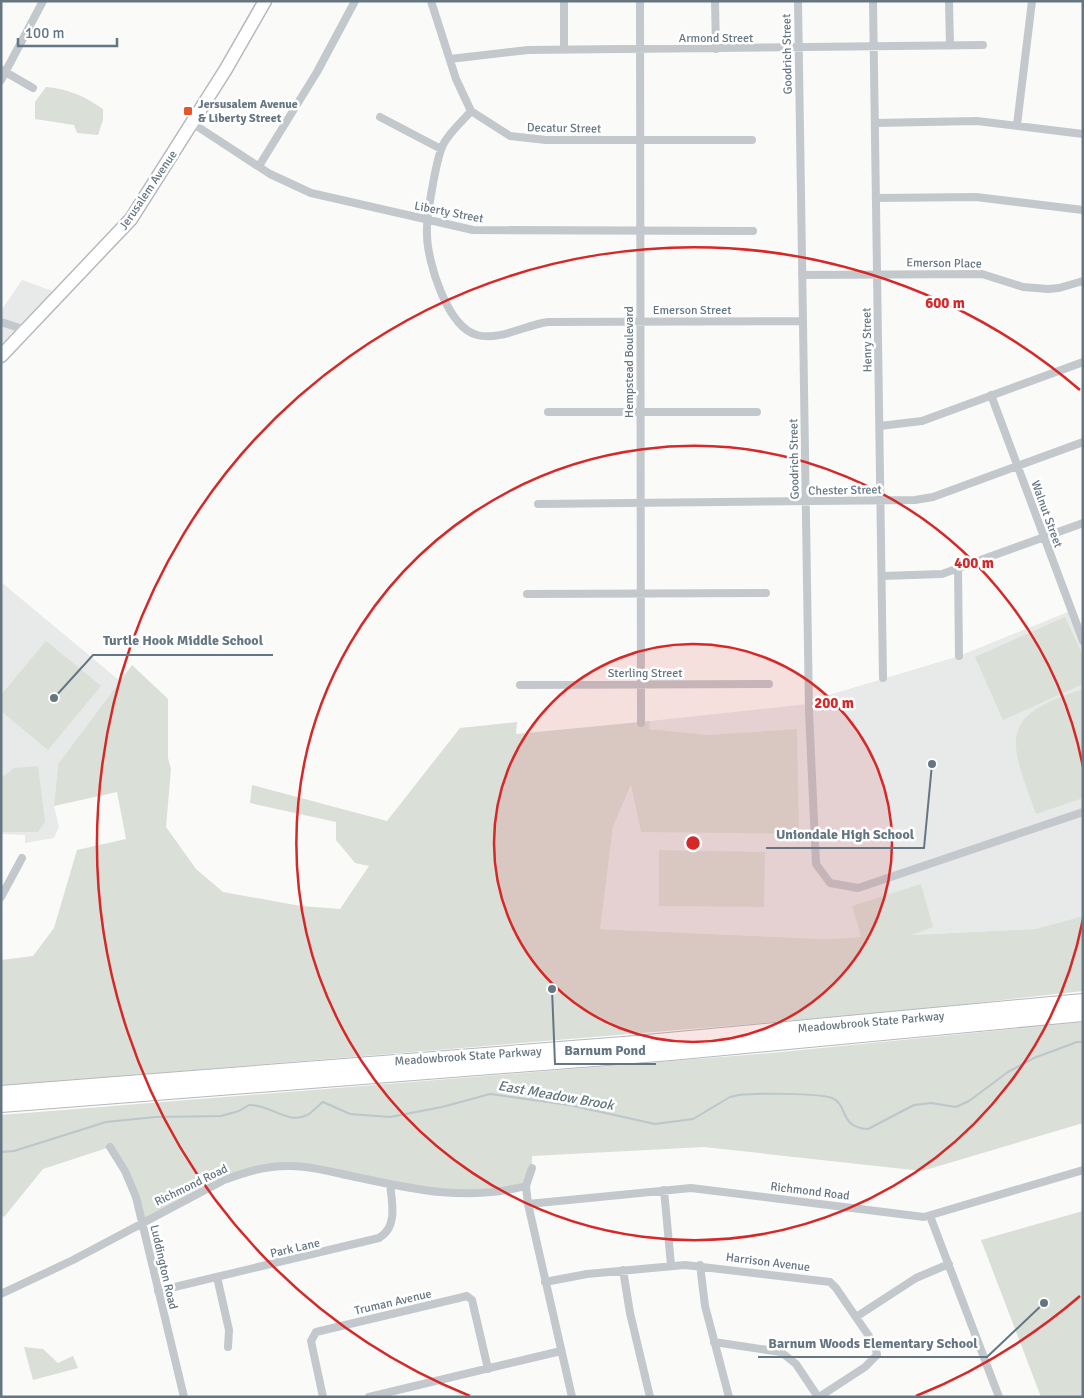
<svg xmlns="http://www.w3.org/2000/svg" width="1084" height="1398" font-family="Signika,sans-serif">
<rect width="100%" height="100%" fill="#fafaf8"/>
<!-- built -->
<path fill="#e8e9e9" d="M22,280L61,294L1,356V311Z
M1,582L120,681L58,764L54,806L59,827L54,838L25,843V835L1,834Z
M1070,611L1083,641V916L1035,929L827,939L599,929L613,827L655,730L648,729L650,721L808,704L809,701L959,656Z"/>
<!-- green -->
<path fill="#dadfd7" d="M46,87C69,89 84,96 103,109V120L98,135L77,133L74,125L35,119V102Z
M1065,617L1083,656V684L1003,720L975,657Z
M46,641L101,686L48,750L1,711V695Z
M132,665L168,699V758L171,769L166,827L196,869L223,892L301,906L340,909L369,866L355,863L336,840V822L250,803L252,785L387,821L460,728L517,722L516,734L650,721L649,729L708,735L797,729L799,834L641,832L631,785L613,827L600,929L827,939L861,937L852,906L921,884L933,927L911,935L1035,929L1083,916V991L896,1012L1,1086V960L33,956L54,928L77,850L126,839L117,792L54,806L58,764Z
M1083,689V798L1036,814C1010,741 995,717 1083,689Z
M38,766L45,822L38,832H1V778L14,768Z
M659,850L765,852L764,907L659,906Z
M1083,1022V1123L922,1171L704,1147L532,1156V1168L526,1186L457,1194L311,1168L246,1172L142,1223L136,1197L110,1147L43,1169L4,1217L1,1214V1115L771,1053Z
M1083,1211V1397H1041L981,1240Z
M24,1347L43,1349L58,1363L73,1356L78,1368L33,1380Z"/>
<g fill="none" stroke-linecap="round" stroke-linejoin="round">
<!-- stream -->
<path stroke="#bbc7cb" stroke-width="2" d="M1,1152L14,1151L106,1122L156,1117L221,1116L239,1111L249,1105C269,1104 288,1125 307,1115C312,1113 317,1106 323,1102L350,1114L390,1117L442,1107L490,1094L569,1105L655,1124L693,1119L730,1097L739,1095C756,1093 819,1093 832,1098C849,1105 838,1127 868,1129L914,1105L931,1103L956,1107L969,1101L1008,1072L1034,1058L1077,1042H1083"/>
<defs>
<path id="primary" d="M1,356L131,219L226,69L265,1"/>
<path id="highway" d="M1,1093L636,1043L1083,1001
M1,1105L671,1053L1083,1014"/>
</defs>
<!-- primary casing -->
<use href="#primary" stroke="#b5babe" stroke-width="15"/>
<!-- highway casing -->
<use href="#highway" stroke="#b4b9bd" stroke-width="16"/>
<!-- street -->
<path stroke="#c3c8cc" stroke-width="8" d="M431,1L456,79L471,111L510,136L546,140H752
M564,1V49
M640,1L641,723
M715,1L716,49
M798,1L809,711L816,864L830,883L858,888L1083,812
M873,1L883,678
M949,1L950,46
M450,59L528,50L983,45
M2,70L33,88
M1,80L43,1
M471,111C462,122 447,134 442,147C436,162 426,217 427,234C427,261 447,327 477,335C500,341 525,325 548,322L803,321
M380,117L441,149
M192,123L270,174L311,193L473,230L753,231
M875,123L977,121L1083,134
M1017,125L1032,1
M259,166L317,72L355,1
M876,198L976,197L1083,210
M802,275L982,274L1023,287L1048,289L1059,288L1083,281
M1,322L26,330
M991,395L1083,641
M548,412H757
M880,426L922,421L1083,362
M538,504L915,500L933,497L1083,442
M958,568L959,656
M882,576L942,574L1083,523
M527,594L766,593
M520,685L769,684
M1,897L22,858
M110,1147L125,1171L136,1197L184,1397
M532,1168L526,1186L528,1204L572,1397
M664,1190L671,1265
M528,1204L691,1188L924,1217L1083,1170
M930,1216L999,1397
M700,1265L705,1306L729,1397
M623,1270L630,1313L650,1397
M217,1277L229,1330L228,1347
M545,1282L587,1274L685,1265L830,1282L836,1288L875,1345L877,1355L865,1367L819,1397
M158,1291L379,1238C398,1227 392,1203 390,1184
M1,1294L73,1260L224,1180C246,1172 267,1165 291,1166C311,1166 332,1172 351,1176C412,1189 464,1202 526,1186
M856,1317L916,1278L949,1264
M714,1342L781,1352L796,1364L818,1397
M323,1397L311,1341L316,1332L459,1298L467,1296L472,1300L488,1369
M369,1397L561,1351"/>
<!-- primary -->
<use href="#primary" stroke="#fff" stroke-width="12"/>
<!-- highway -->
<use href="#highway" stroke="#fff" stroke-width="14"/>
</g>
<!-- distance rings -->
<circle cx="693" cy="843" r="199" fill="#d62828" fill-opacity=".12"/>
<g fill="none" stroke="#d62828" stroke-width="2.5">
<circle cx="693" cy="843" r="199"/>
<path d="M1083 919A397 397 0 1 1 1083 767"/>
<path d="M1080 1296A596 596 0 0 1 916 1396M470 1396A596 596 0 1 1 1080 390"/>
</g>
<!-- markers -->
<rect fill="#e4572e" stroke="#fff" stroke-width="2" x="183" y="106" width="10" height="10" rx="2.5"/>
<g text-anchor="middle" stroke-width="5" stroke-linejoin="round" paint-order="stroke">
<!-- street labels -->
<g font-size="12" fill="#657683" stroke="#fff">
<text x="716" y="42">Armond Street</text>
<text transform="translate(787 54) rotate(-91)" y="4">Goodrich Street</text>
<text transform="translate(564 128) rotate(1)" y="4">Decatur Street</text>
<text transform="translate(148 190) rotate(-56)" y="4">Jerusalem Avenue</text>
<text transform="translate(449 212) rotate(11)" y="4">Liberty Street</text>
<text transform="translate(944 263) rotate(1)" y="4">Emerson Place</text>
<text x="692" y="314">Emerson Street</text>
<text transform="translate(867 340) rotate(-91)" y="4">Henry Street</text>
<text transform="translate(629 362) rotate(-90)" y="4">Hempstead Boulevard</text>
<text transform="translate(794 459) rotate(-91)" y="4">Goodrich Street</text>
<text transform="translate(845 490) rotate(-1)" y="4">Chester Street</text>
<text transform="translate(1047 514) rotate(70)" y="4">Walnut Street</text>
<text x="645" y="677">Sterling Street</text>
<text transform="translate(871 1022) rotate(-5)" y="4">Meadowbrook State Parkway</text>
<text transform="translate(468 1056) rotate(-4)" y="4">Meadowbrook State Parkway</text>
<text transform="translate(191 1185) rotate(-26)" y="4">Richmond Road</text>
<text transform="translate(810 1191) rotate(7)" y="4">Richmond Road</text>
<text transform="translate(295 1248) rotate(-13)" y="4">Park Lane</text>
<text transform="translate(768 1262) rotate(7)" y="4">Harrison Avenue</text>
<text transform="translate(164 1267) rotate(77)" y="4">Luddington Road</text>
<text transform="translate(393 1302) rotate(-13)" y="4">Truman Avenue</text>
</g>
<!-- poi labels -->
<g font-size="12" font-weight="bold" fill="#657683" stroke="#fff" text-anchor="start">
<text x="198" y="108">Jersusalem Avenue<tspan x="198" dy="14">&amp; Liberty Street</tspan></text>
</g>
<!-- water labels -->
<g font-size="14" font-style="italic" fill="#60757c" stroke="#fff">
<text transform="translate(556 1095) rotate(10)" y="5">East Meadow Brook</text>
</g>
</g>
<circle cx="693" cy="843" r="8" fill="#d62828" stroke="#fff" stroke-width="2.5"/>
<g font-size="15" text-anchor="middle" font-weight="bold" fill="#d62828" stroke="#fff" stroke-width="5" stroke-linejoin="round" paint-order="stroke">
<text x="945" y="308">600 m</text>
<text x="974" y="568">400 m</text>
<text x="834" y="708">200 m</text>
</g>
<!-- callouts -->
<path fill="none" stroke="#657683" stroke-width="2" d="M54 698L93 655H273M932 764L924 848H766M552 989L555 1064H656M1044 1303L987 1357H758"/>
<g fill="#657683" stroke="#fff" stroke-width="2">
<circle cx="54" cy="698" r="5"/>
<circle cx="932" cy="764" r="5"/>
<circle cx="552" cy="989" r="5"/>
<circle cx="1044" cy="1303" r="5"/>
</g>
<g font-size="14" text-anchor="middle" font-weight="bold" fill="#657683" stroke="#fff" stroke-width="5" stroke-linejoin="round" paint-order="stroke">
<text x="183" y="645">Turtle Hook Middle School</text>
<text x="845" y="839">Uniondale High School</text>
<text x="605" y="1055">Barnum Pond</text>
<text x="873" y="1348">Barnum Woods Elementary School</text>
</g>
<!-- border -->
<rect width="1084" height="1398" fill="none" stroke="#657683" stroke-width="5"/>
<!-- scale -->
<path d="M18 38v8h99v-8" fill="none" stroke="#657683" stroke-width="2.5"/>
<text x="25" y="38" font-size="15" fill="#657683" stroke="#ffffff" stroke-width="4" paint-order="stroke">100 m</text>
</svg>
